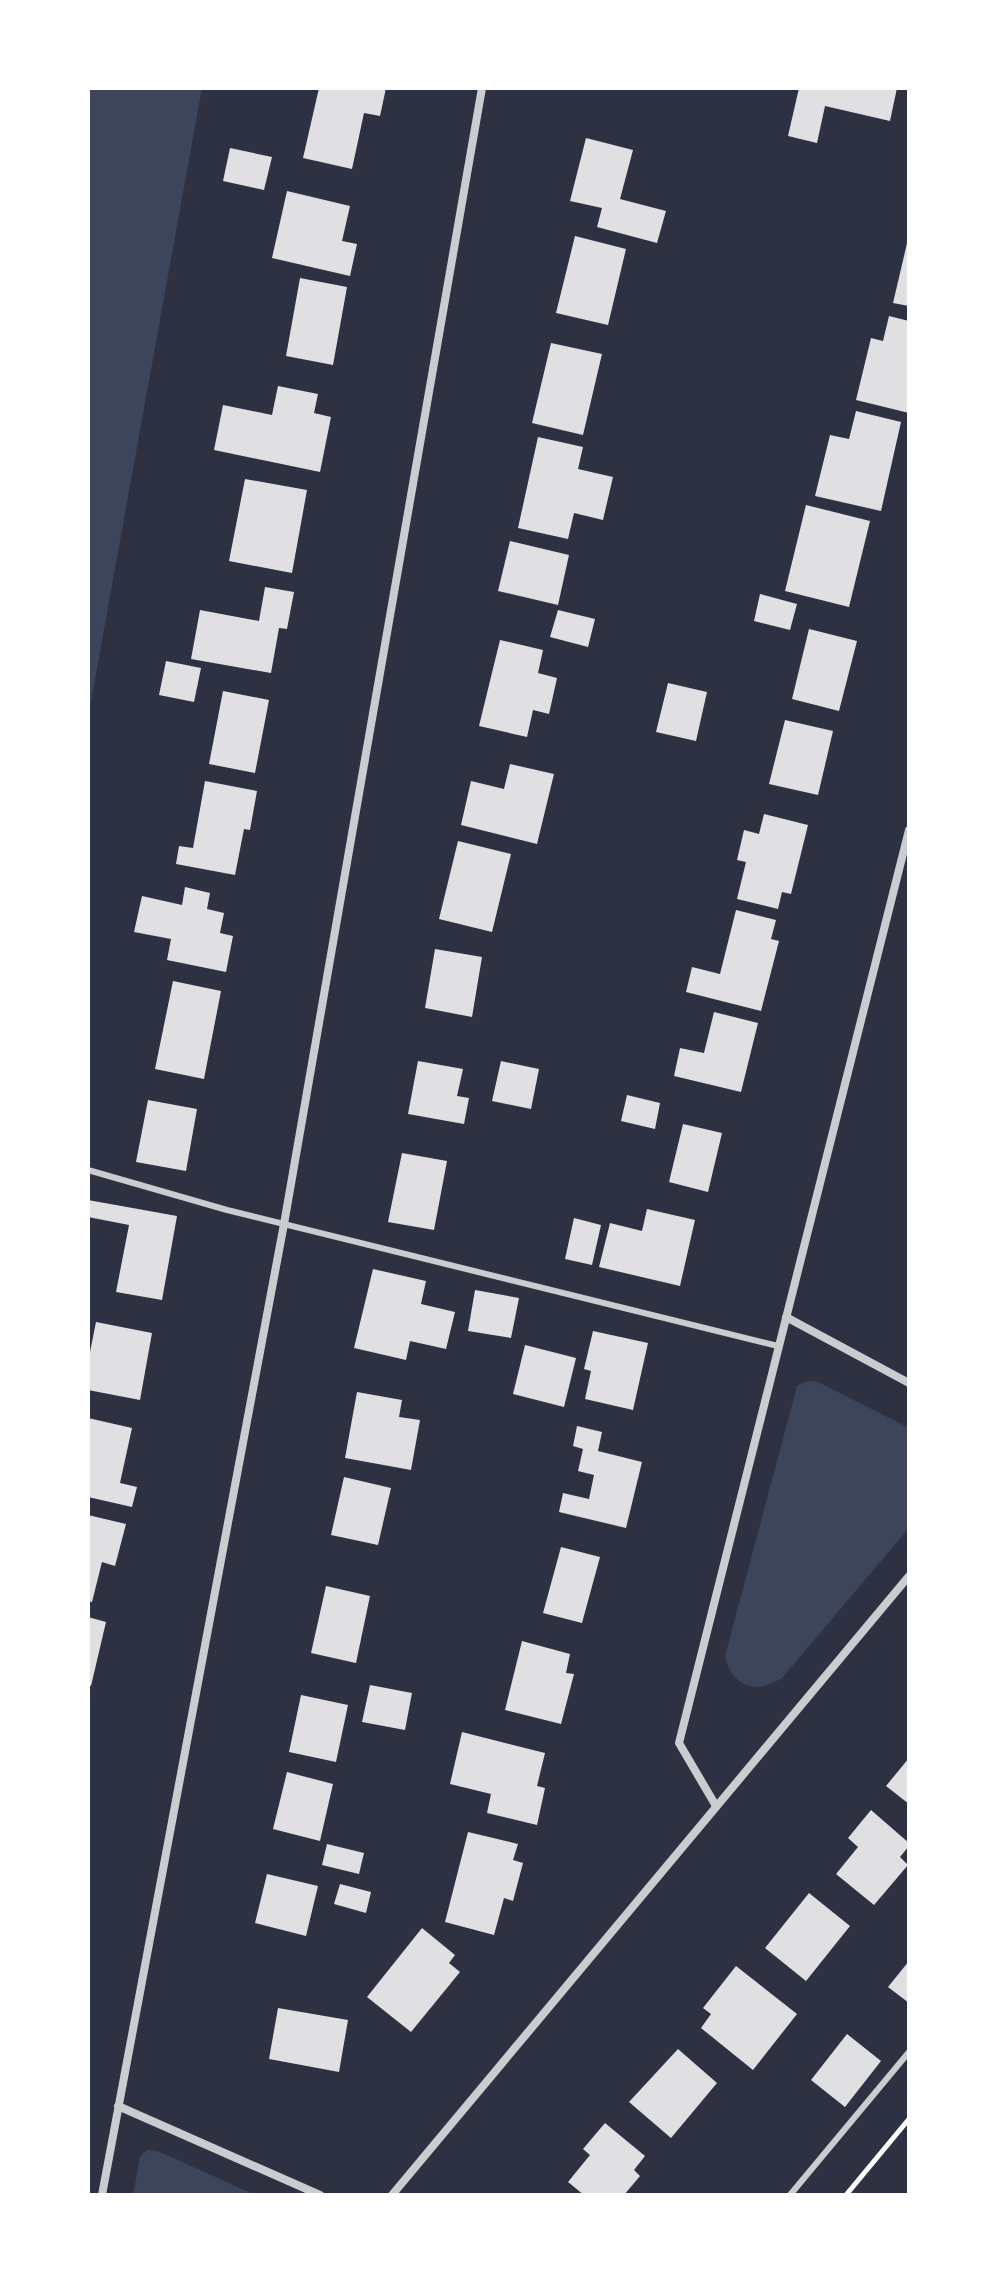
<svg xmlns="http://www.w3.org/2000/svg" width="997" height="2283" font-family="'Space Grotesk',sans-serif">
<rect width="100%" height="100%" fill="#2d3142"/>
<!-- green -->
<path fill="#3c4559" d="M88,88H202L88,718Z
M807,1381L818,1382L909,1428V1528L782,1678C755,1695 733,1687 725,1656L797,1386Z
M147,2150L158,2151L255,2195H133L140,2157Z"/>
<!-- building -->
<path fill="#e0e0e3" d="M319,88H386L380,116L364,113L352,169L303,158Z
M799,88H897L890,121L825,106L817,143L788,136Z
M586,138L633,150L620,199L666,211L657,243L597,227L602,208L570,201Z
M230,148L272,157L264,190L223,181Z
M287,191L350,206L342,241L357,244L350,276L272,258Z
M575,236L626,249L608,325L556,313Z
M908,239H909V306L893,303Z
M300,278L347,287L333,365L286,356Z
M889,316L909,321V413L856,400L871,338L883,341Z
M551,343L602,354L583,435L532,423Z
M278,386L318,394L314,413L331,417L320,472L214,450L223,405L272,415Z
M856,411L901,422L881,511L815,496L830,435L849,439Z
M538,437L583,447L578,469L613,477L603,520L574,513L568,539L518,528Z
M245,479L307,490L292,573L229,561Z
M806,505L870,521L849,607L785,591Z
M510,541L569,555L558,605L498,591Z
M265,587L294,592L287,629L279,628L271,673L191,659L200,610L259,621Z
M760,594L797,604L790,630L754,621Z
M558,610L595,619L588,647L550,637Z
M809,629L857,641L839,711L792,699Z
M500,640L543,650L538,673L557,678L549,714L533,710L527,737L479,726Z
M166,661L201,668L194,702L159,695Z
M668,683L707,692L696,741L656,732Z
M223,691L269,700L255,773L209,764Z
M785,720L833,731L818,795L769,784Z
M510,764L554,774L537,844L461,825L471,781L504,789Z
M205,781L257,791L250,830L244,829L235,875L176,864L179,846L193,848Z
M764,814L808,825L791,894L782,892L778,909L737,899L746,862L737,860L744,830L759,834Z
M458,841L511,854L492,932L439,919Z
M185,887L210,893L207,909L224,913L220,933L233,936L226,972L167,960L171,939L134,932L142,896L182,905Z
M736,910L776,920L771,939L779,941L761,1011L686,992L692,967L720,974Z
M435,949L482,957L472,1017L425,1008Z
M173,981L221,991L204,1079L155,1069Z
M714,1012L758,1023L741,1092L674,1076L680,1048L704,1053Z
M418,1061L463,1069L457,1096L469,1098L464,1124L408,1114Z
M501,1061L539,1069L531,1109L492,1101Z
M627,1095L660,1103L655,1129L621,1121Z
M148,1100L197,1109L186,1171L136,1162Z
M683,1124L722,1133L708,1192L669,1182Z
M402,1153L447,1161L434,1230L388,1222Z
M88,1200L177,1216L162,1300L116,1292L129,1225L88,1217Z
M647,1209L695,1220L680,1286L599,1267L610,1223L642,1231Z
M574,1218L601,1225L592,1265L565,1259Z
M373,1269L426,1281L421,1304L455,1312L446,1349L410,1341L406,1360L354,1348Z
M475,1290L519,1298L511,1338L468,1331Z
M96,1322L152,1333L140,1400L88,1390V1362Z
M593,1331L648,1343L633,1410L585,1399L591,1371L584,1369Z
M525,1345L576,1358L564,1407L513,1394Z
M357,1392L402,1400L399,1417L420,1420L411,1470L345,1458Z
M88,1418L132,1428L120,1483L137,1487L132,1507L88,1497Z
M577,1426L602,1432L598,1451L642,1462L626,1528L559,1512L563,1493L589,1499L594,1475L578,1471L583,1449L573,1446Z
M344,1477L391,1488L378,1545L331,1535Z
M88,1515L126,1524L115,1566L102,1562L92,1602L88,1601Z
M561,1547L600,1557L582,1623L543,1613Z
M326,1586L370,1596L356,1663L311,1653Z
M88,1617L106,1622L91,1686L88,1685Z
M522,1641L570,1654L566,1673L574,1674L561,1724L505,1710Z
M370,1685L412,1693L405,1730L362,1722Z
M301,1695L348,1705L336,1762L289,1752Z
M462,1732L545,1753L537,1786L545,1788L537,1825L487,1813L491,1794L450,1784Z
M909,1758V1804L886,1786Z
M287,1772L333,1784L320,1841L273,1829Z
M871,1810L909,1843V1846L900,1857L908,1865L874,1905L836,1874L858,1847L848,1838Z
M468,1832L518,1844L513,1860L523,1863L513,1901L504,1898L494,1935L445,1922Z
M327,1844L364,1853L359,1874L322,1865Z
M267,1874L318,1886L306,1936L255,1923Z
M340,1884L371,1892L366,1913L334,1904Z
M809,1893L850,1926L806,1981L765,1948Z
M422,1928L455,1955L449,1963L460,1972L411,2032L367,1997Z
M909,1961V2003L888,1987Z
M736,1966L797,2014L753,2070L701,2028L711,2014L703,2008Z
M278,2008L348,2020L339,2072L269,2059Z
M847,2034L881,2061L845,2107L811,2080Z
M678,2049L717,2083L671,2138L629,2102Z
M605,2123L645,2156L634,2170L640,2176L624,2195H584L568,2182L590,2155L583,2149Z"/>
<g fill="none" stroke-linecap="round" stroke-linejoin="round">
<!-- path -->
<path stroke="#fff" stroke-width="5" d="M846,2195L909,2119"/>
<!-- service -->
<path stroke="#caccd0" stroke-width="6" d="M88,1170L227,1210L778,1346
M790,2195L909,2052"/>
<!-- minor -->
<path stroke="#caccd0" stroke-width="8" d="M786,1317L909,1383
M716,1806L679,1743L909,830
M118,2106L320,2195
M102,2195L284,1224L482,88
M392,2195L909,1576"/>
</g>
<!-- border -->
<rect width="997" height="2283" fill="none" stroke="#ffffff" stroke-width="180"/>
</svg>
